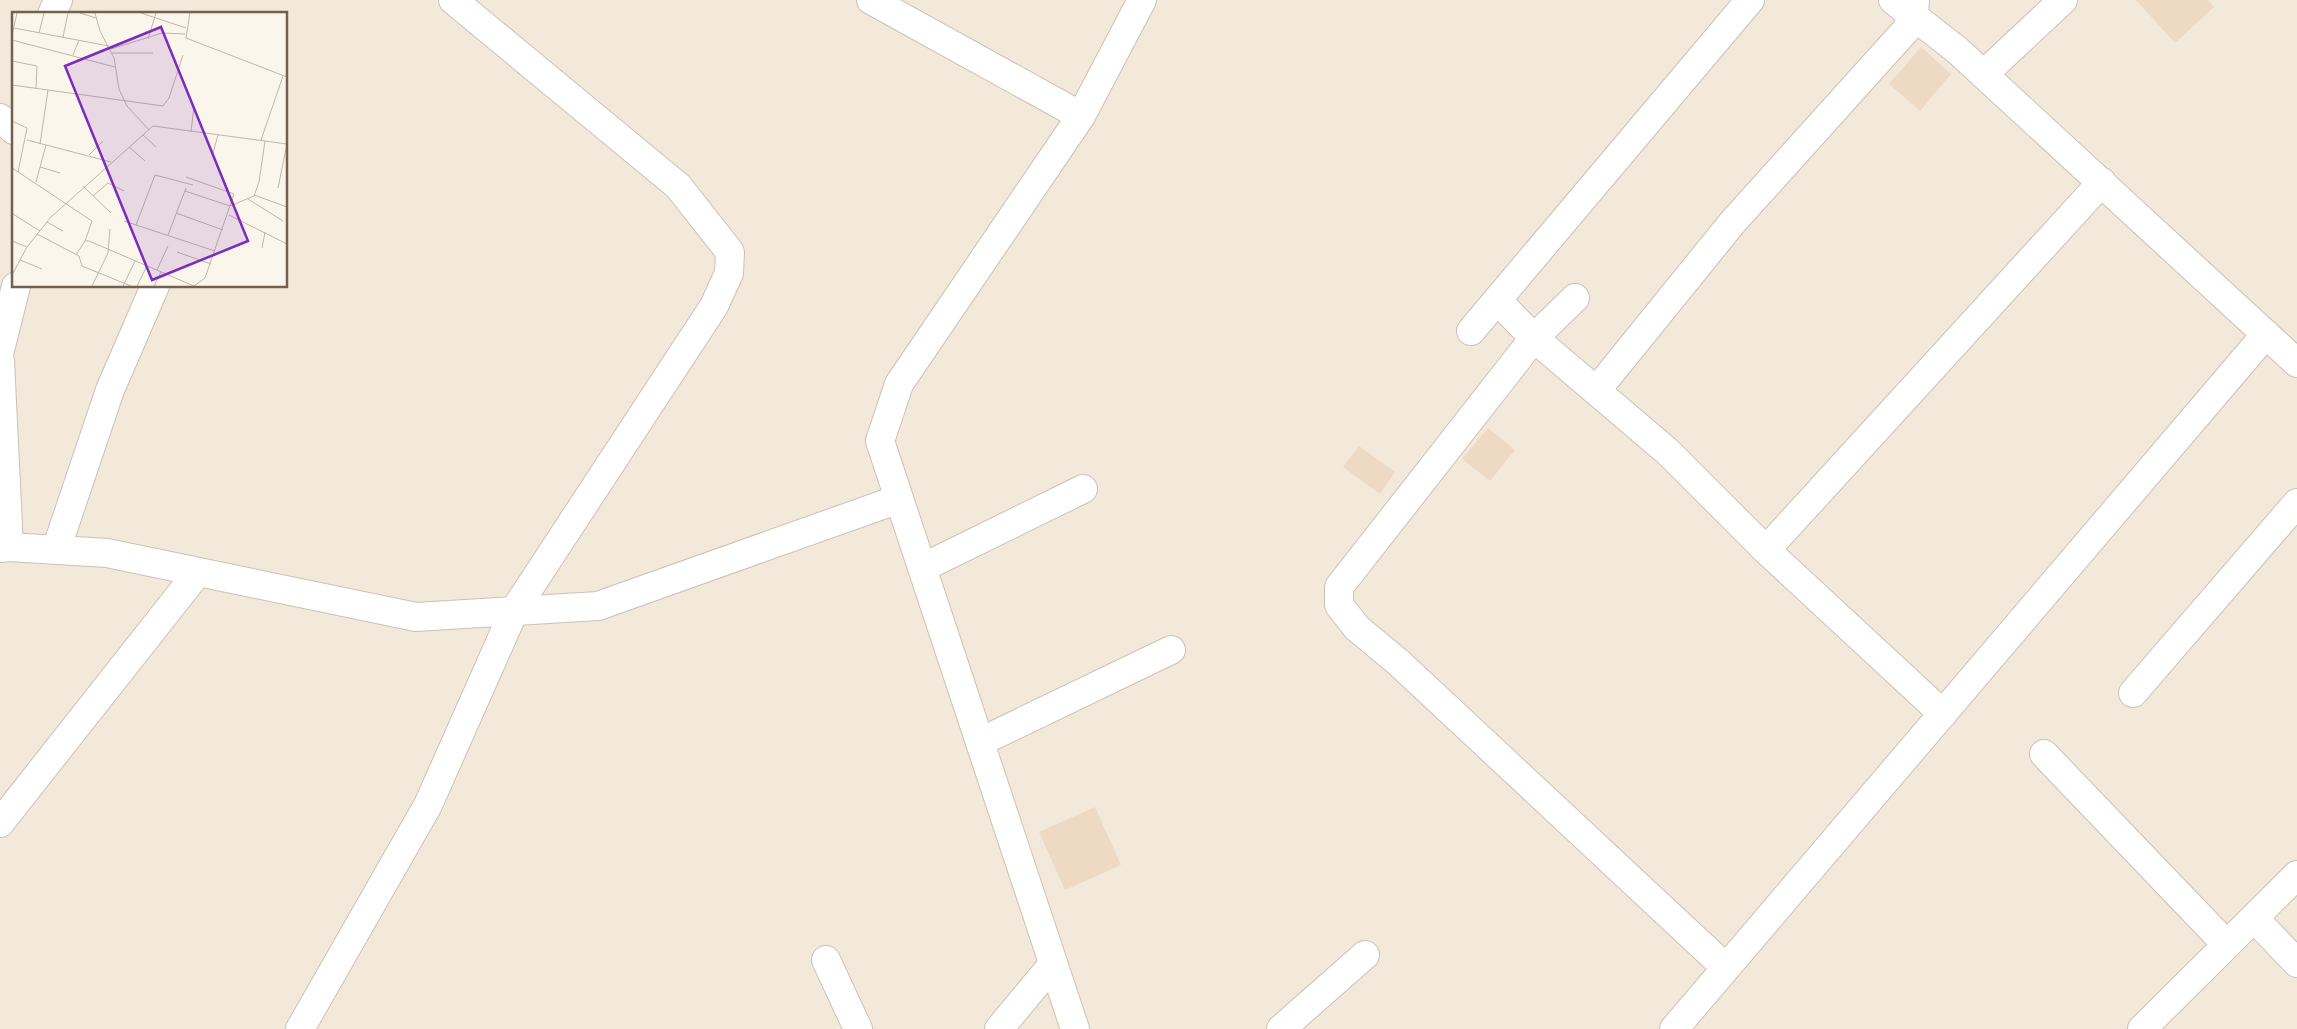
<svg xmlns="http://www.w3.org/2000/svg" width="2297" height="1029" font-family="Arial,sans-serif">
<rect width="100%" height="100%" fill="#fbf6eb"/>
<!-- residential -->
<path fill="#f2e9da" fill-rule="evenodd" d="M0,0H2297V1029H0ZM14,14H286V286H14Z"/>
<!-- building -->
<path fill="#eed9c5" d="M2136,0H2208L2214,7L2175,43Z
M1921,47L1951,74L1920,111L1889,84Z
M1488,428L1515,450L1490,481L1462,459Z
M1359,446L1395,472L1380,494L1343,467Z
M1095,807L1121,865L1065,890L1039,832Z"/>
<g fill="none" stroke-linecap="round" stroke-linejoin="round">
<defs>
<path id="street" d="M871,0L1081,116
M1893,0L1957,50L2297,363
M52,14L58,0
M1984,74L2063,0
M0,118L14,130
M1575,298L1534,338L1339,587V605L1357,628L1398,662L1726,968
M1497,300L1534,338L1668,452L1766,550L1943,714
M1471,331L1750,0
M0,350L16,286
M0,361L9,547
M1596,391L1732,223L1906,30L1914,14L1915,0
M0,548L9,547L107,553L416,617L598,606L899,499
M56,550L110,390L155,286
M1766,550L2102,182
M922,568L1083,489
M2133,693L2297,503
M980,742L1171,650
M2044,754L2227,945
M0,823L198,572
M2254,918L2297,963
M826,960L858,1029
M300,1029L428,805L514,611L714,306L729,273L730,252L678,186L453,0
M999,1029L1053,964
M1281,1029L1365,955
M1674,1029L2266,334
M2142,1029L2297,875"/>
<path id="secondary" d="M1075,1029L880,441L899,384L1081,116L1142,0"/>
</defs>
<!-- street casing -->
<use href="#street" stroke="#cdc0b2" stroke-width="30"/>
<!-- secondary casing -->
<use href="#secondary" stroke="#cfc0af" stroke-width="30"/>
<!-- street -->
<use href="#street" stroke="#fff" stroke-width="28"/>
<!-- secondary -->
<use href="#secondary" stroke="#fff" stroke-width="28"/>
</g>
<!-- overview -->
<g transform="translate(12 12)">
<rect width="275" height="275" fill="#fbf6eb"/>
<path fill="none" stroke="#c1b6a8" stroke-width="1" d="M68,1L84,6M83,1L88,19L102,46L107,77L115,94L137,118M129,1L174,16M178,1L174,26L275,65M2,16L97,34M27,21L32,1M0,23L5,1M51,25L56,1M136,27L144,1M0,28L103,55M99,37L150,21L173,22M100,41H141M61,43L67,28M0,49L25,54L24,77M0,73L151,94L157,86L171,43M0,109L15,116L6,160M179,120L182,94M131,123L144,135M15,128L99,150M249,128L271,64M28,132L36,78M117,135L133,149M201,141L206,123M77,143L91,129M28,155L48,161M0,156L80,209L73,229M174,165L222,182L193,266L182,274M24,170L34,133M71,174L99,201M266,176L275,132M173,179L218,194L242,184L247,170L253,129M242,183L275,195M81,184L96,171L112,179M236,187L271,209M164,201L211,218M1,202L28,219M217,203L275,232M112,209L203,239M35,210L51,219M124,213L143,163L181,173M25,222L67,244L70,254L119,274M156,223L174,176M0,229L15,235M250,236L253,220M165,240L199,252M64,243L73,229H77L182,274M8,248L30,257M145,258L156,234M0,263L15,235L39,205L141,114L275,132M80,274L96,241L98,217M111,274L123,249M125,274L135,254M142,274L149,260"/>
<path fill="#7b2cbf" fill-opacity="0.15" stroke="#7b2cbf" stroke-width="2.5" d="M149,15L236,229L140,268L53,54Z"/>
<rect width="275" height="275" fill="none" stroke="#746050" stroke-width="2.5"/>
</g>
</svg>
